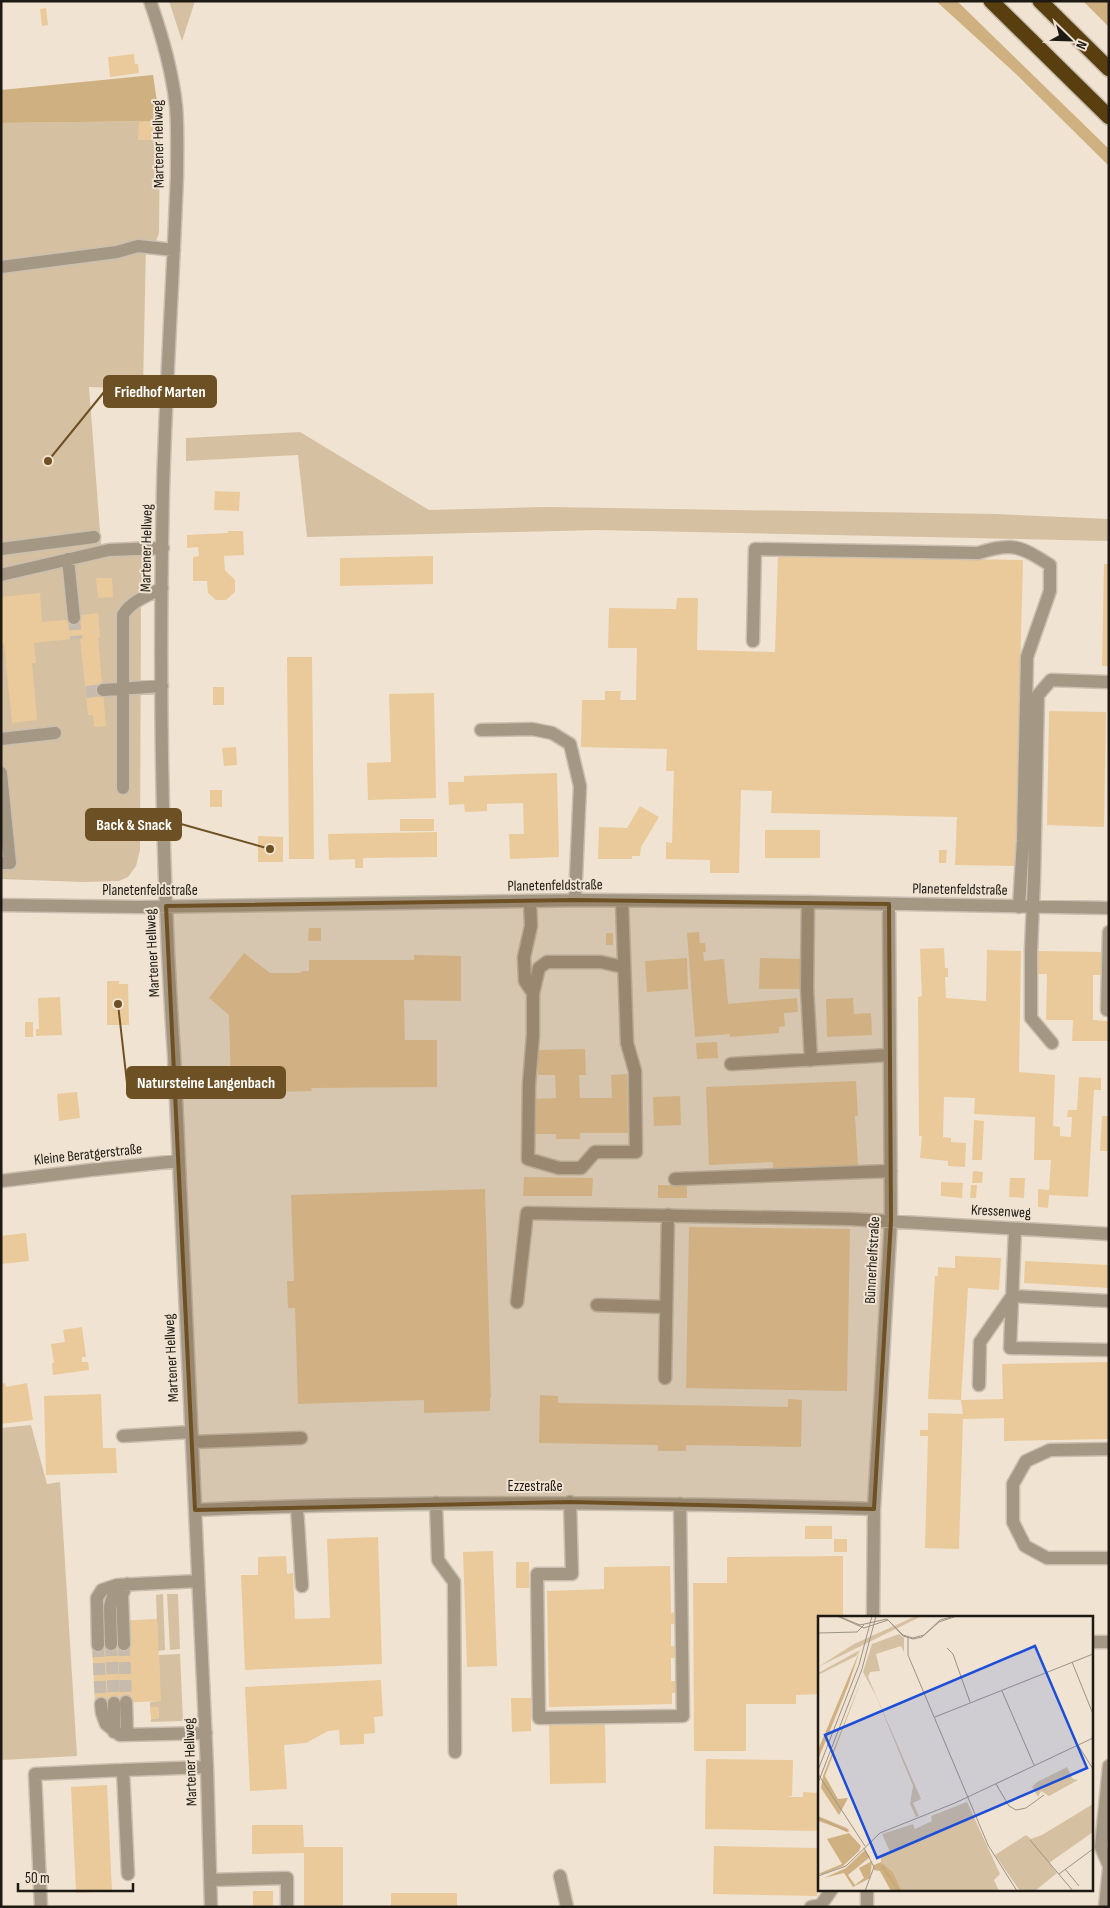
<svg xmlns="http://www.w3.org/2000/svg" width="1110" height="1908" font-family="'Sofia Sans Condensed',sans-serif">
<rect width="100%" height="100%" fill="#f0e3d2"/>
<!-- green -->
<path fill="#d5c0a2" d="M169,1H195L182,41Z
M160,121L159,233L156,241L146,245L143,389L89,387L101,544L141,541V556H143L142,585L141,587L140,850L136,866L128,877L119,881L83,882L1,879V123Z
M300,432L429,510L546,507L996,514L1109,519V541L597,530L307,537L298,455L186,461V438Z
M31,1425L47,1484L60,1482L77,1756L1,1760V1428Z
M163,1594L165,1650L158,1651L156,1595Z
M167,1594H178L180,1649L170,1650Z
M180,1654L183,1721L151,1722V1719L159,1718L158,1707H150V1702L160,1701L159,1655Z"/>
<!-- forest -->
<path fill="#cfb081" d="M936,1H957L1109,149V166L1016,74Z
M1083,1H1109V27Z
M153,75L160,121L1,123V90Z"/>
<!-- building -->
<path fill="#eaca9b" d="M46,8L48,25L42,26L40,9Z
M134,54L135,64H138L139,73L110,77L108,57Z
M155,121L154,140H138L139,122Z
M215,491L240,492L239,511L214,510Z
M228,531H243L244,555L224,556L225,570L235,580V592L226,600H216L208,593L207,581H193V557L199,556L198,547L187,548V535L228,533Z
M778,555L1023,560L1015,866L955,865L957,817L771,813L772,791L741,790L739,873H710V860L666,859V842L672,843L674,771H666L667,749L581,747L582,700H605V691H621L620,700H636L637,648H608L609,608L676,609L677,598H698L697,650L775,652Z
M433,556V584L340,586V558Z
M1104,564H1109V666H1102Z
M96,578H112L113,597L98,598Z
M40,593L42,622L76,619V616L98,613L100,637H98L106,726L94,727L93,715H88L80,638L34,643L36,663H32L37,720L12,723L4,644H1V597Z
M287,657H312L314,859H289Z
M213,687H224V705H213Z
M434,693L436,798L368,800L367,763L391,762L389,694Z
M1049,711L1106,712L1104,827L1047,825Z
M236,747L237,765L224,766L222,748Z
M557,773L559,857L510,859L509,834H524L523,803L487,804V811L465,812L464,804L449,805L448,782H464V776Z
M210,790H222V807H210Z
M640,806L659,817L641,847L640,856H632V859H598L599,827L627,828Z
M400,819H434V831H400Z
M765,830H820V858H765Z
M437,832V857L363,858V868H355V859L329,860L328,834Z
M258,836L283,837V862H258Z
M939,850H947L946,863H939Z
M309,928H321V941H308Z
M699,932L700,943H705L706,952H703L704,961L724,959L728,1004L797,998L798,1012L784,1013L785,1026L779,1027V1033L730,1037V1034L695,1037L687,933Z
M606,933H613V945H606Z
M944,948L945,968H948V977H945L946,998L986,1001L987,950L1021,951L1019,1072L1055,1075L1053,1126L1060,1127V1136L1071,1137L1072,1117H1067L1068,1110H1077L1079,1077L1101,1078V1090H1094L1088,1197L1049,1195L1048,1208L1038,1207V1189L1049,1190L1051,1160H1034L1035,1117L974,1114L975,1098L944,1097L943,1137L951,1138V1142L966,1143L965,1167L948,1166V1161L920,1158L922,1136H919L918,997L922,996L920,949Z
M1038,951L1103,952V975H1093V1020L1109,1021V1041H1072L1073,1020H1046L1047,974H1038Z
M244,953L270,973H300L302,971H309V960H414V955L461,956V1001L404,1000L405,1040H437V1087L311,1088L312,1091L235,1093L231,1088L229,1015L209,998Z
M687,958L688,989L647,992L645,961Z
M760,958L802,959V989H759Z
M107,981H119V984H128L129,1025H107Z
M60,997L62,1035L36,1036V1029H39L38,998Z
M853,998L854,1014L871,1013L872,1035L827,1037L826,999Z
M25,1022H33V1037H25Z
M717,1042L718,1058L697,1059L696,1043Z
M585,1049L586,1075H579L580,1098H612L611,1075L627,1074L628,1133H580V1139H556V1134H533L532,1099L556,1098L555,1075H538L537,1050Z
M856,1081L858,1116H855L858,1166L773,1169V1162L709,1165L706,1087Z
M77,1092L80,1118L59,1121L57,1094Z
M680,1096L681,1125L654,1126L653,1097Z
M1102,1116H1109V1151H1100Z
M974,1120L984,1121L982,1160H972Z
M973,1171L983,1172L982,1183H972Z
M524,1177L593,1178L592,1196H523Z
M1010,1178H1025L1024,1198L1009,1197Z
M941,1182L963,1183L962,1198L941,1196Z
M658,1185H687V1198H658Z
M971,1185H977L976,1198H970Z
M485,1189L491,1398H490V1411L424,1413V1400L298,1404L295,1308H288L287,1281H294L291,1195Z
M689,1227L850,1229L847,1391L686,1388Z
M26,1233L29,1261L1,1264V1236Z
M955,1256L1001,1258L999,1290L968,1288L961,1400L928,1399L935,1276H938V1267L955,1268Z
M1025,1261L1109,1265V1288L1024,1283Z
M82,1327L86,1357H82V1362H88L89,1370L53,1375L52,1363H54L51,1344L65,1342L63,1330Z
M1109,1362V1439L1004,1441V1418L963,1419L959,1549L925,1548L928,1436H920V1430H928V1413L963,1414L961,1400L1003,1399L1002,1364Z
M5,1383L6,1387L27,1383L33,1420L1,1424V1384Z
M101,1394L103,1448H116L117,1473L46,1475L44,1396Z
M540,1395L558,1396V1403L788,1407V1399L802,1400L801,1447L686,1445V1451H658V1445L539,1443Z
M805,1526H832V1539H805Z
M378,1537L382,1664L245,1670L241,1575H258V1557L286,1556L287,1574L293,1573L295,1619L330,1618L327,1539Z
M834,1539H847V1552H834Z
M493,1551L497,1666L467,1667L463,1552Z
M843,1556V1617H819V1694L796,1695V1704H746V1751H694L693,1583H727V1557Z
M516,1562H529V1588H516Z
M670,1566L671,1613L675,1612V1624H671V1646H676V1658H671V1681H676V1693H672V1704L549,1707L547,1591L604,1589V1567Z
M157,1619L161,1701L95,1704L92,1645L117,1644L116,1621Z
M381,1680L383,1716L374,1717L375,1733L364,1734V1744L340,1745L339,1730L328,1731L306,1743L284,1745L287,1789L250,1791L245,1687Z
M511,1698H531V1731L512,1732Z
M150,1707H158L159,1718L151,1719Z
M605,1723L606,1783L550,1784L549,1724Z
M706,1759L793,1760L792,1796L787,1797H803V1792L819,1793V1831L705,1829Z
M107,1785L112,1891L76,1893L71,1787Z
M252,1825H303L304,1847H343V1907H304V1853L252,1854Z
M714,1846L818,1848L817,1896L713,1894Z
M253,1891H273V1907H253Z
M391,1893H457V1907H391Z"/>
<g fill="none" stroke-linecap="round" stroke-linejoin="round">
<!-- minor-tunnel -->
<path stroke="#c6bbac" stroke-width="12" stroke-dasharray="12 6" stroke-linecap="butt" d="M74,618L76,639
M86,692L103,690
M111,1644L114,1703
M124,1644L126,1702
M98,1645L101,1704"/>
<defs>
<path id="minor" d="M150,1C162,35 172,70 176,106C178,129 177,152 177,175C173,280 166,384 163,489C159,678 161,867 174,1055L207,1767L211,1907
M1,267L117,252L138,246L174,250
M1,549L94,537
M68,559L74,618
M1,575L109,550L163,548
M753,641L755,549L978,553C1013,542 1020,546 1050,565V591L1027,657L1023,841L1019,907
M103,690L162,686
M481,730L532,729L552,733L570,744L580,786L575,900
M1,739L55,733
M1,773L10,863H1
M123,788V615C131,601 149,595 162,588
M530,901L531,926L524,957L525,981L533,993
M622,901L627,1043L635,1071L636,1152H595L581,1168H559L528,1159L529,1084L533,1035V993L539,968L547,962H601L623,967
M808,902L807,988L811,1060
M1,905L137,907L585,900L807,902L1109,908
M1107,1010L1109,932
M1052,1043L1031,1018V951L1034,879L1038,695L1051,680L1107,682
M731,1064L890,1055
M675,1179L891,1171
M1,1181L91,1170L178,1161
M1015,1229L1010,1348L1109,1350
M517,1302L527,1213L850,1219L1109,1234
M597,1305L666,1307
M665,1378L668,1215
M979,1385L980,1342L1012,1296L1109,1301
M123,1436L191,1432
M192,1442L301,1438
M1109,1449L1050,1450L1026,1461L1013,1484V1522L1025,1546L1047,1558H1109
M570,1502L572,1574H537L539,1718L683,1716L680,1504
M436,1503L438,1560L454,1582L455,1752
M297,1507L302,1586
M195,1510C421,1500 648,1502 874,1509
M873,1617L874,1509L891,1221L889,904
M1091,1642H1109
M111,1644L110,1607L112,1599L127,1584
M124,1644L122,1595L127,1584
M98,1645L97,1598L102,1590L117,1585L198,1581
M126,1702L127,1735
M114,1703V1732
M101,1704L102,1713L106,1724L120,1735L206,1733
M1109,1766L1101,1847L1109,1866
M128,1874L123,1770L207,1767
M560,1876L567,1907
M210,1880L287,1878V1907
M41,1907L35,1774L123,1770
M811,1907L821,1905L832,1889
M867,1907V1889
M1105,1907L1109,1868"/>
<path id="highway" d="M991,1L1109,117
M1040,1L1109,69"/>
</defs>
<!-- minor casing -->
<use href="#minor" stroke="#cabfb0" stroke-width="15"/>
<!-- highway casing -->
<use href="#highway" stroke="#cabfb0" stroke-width="18"/>
<!-- minor -->
<use href="#minor" stroke="#a49783" stroke-width="12"/>
<!-- highway -->
<use href="#highway" stroke="#593f0f" stroke-width="15"/>
</g>
<!-- marked area -->
<path fill="#6d5124" fill-opacity="0.2" stroke="#6d5124" stroke-width="4" stroke-linejoin="round" d="M575,900L889,904L891,1221L874,1509L570,1502L195,1510L166,906Z"/>
<g text-anchor="middle" stroke-width="4" stroke-linejoin="round" paint-order="stroke">
<!-- street labels -->
<g font-size="15" fill="#1e1a13" stroke="#f0e3d2">
<text transform="translate(158 144) rotate(-91)" y="5">Martener Hellweg</text>
<text transform="translate(146 548) rotate(-89)" y="5">Martener Hellweg</text>
<text transform="translate(555 885) rotate(-1)" y="5">Planetenfeldstraße</text>
<text transform="translate(960 889) rotate(1)" y="5">Planetenfeldstraße</text>
<text x="150" y="895">Planetenfeldstraße</text>
<text transform="translate(152 953) rotate(-93)" y="5">Martener Hellweg</text>
<text transform="translate(88 1154) rotate(-6)" y="5">Kleine Beratgerstraße</text>
<text transform="translate(1001 1211) rotate(3)" y="5">Kressenweg</text>
<text transform="translate(872 1260) rotate(-87)" y="5">Bünnerhelfstraße</text>
<text transform="translate(171 1358) rotate(-93)" y="5">Martener Hellweg</text>
<text x="535" y="1491">Ezzestraße</text>
<text transform="translate(190 1762) rotate(-92)" y="5">Martener Hellweg</text>
</g>
</g>
<!-- overview -->
<g transform="translate(818 1616)">
<rect width="275" height="275" fill="#f0e3d2"/>
<path d="M98,0H104L0,51L36,28ZM81,18L86,22V36L83,30L58,38L62,55L52,56L50,61L103,183L95,187L101,200L98,201L92,188L95,170L58,80L45,56L54,28ZM42,34L38,40L0,59V57ZM249,151L255,163L260,164L231,180L223,175L220,181L214,171L219,166ZM149,186L182,258L176,264L181,275H84L75,256L63,246V240L72,236L64,218L95,208L97,213L114,205L113,200ZM275,188V216L231,247L239,257L217,275H202L177,239L208,219L213,223L224,219ZM0,200L29,212L32,216L0,205Z" fill="#d5c0a2"/>
<path d="M42,34L30,70L0,144V134ZM45,60L7,160L20,183L30,182L21,199L3,172L5,160ZM31,217L43,230L41,235L25,250L5,258H0L24,248L9,223ZM47,234L52,241L30,259L37,269L46,262L41,252L54,245L52,262L35,271L26,257L6,262L28,252ZM63,246L75,256L84,275H73L62,255L56,254V249Z" fill="#cfb081"/>
<path fill="none" stroke="#c8a97b" stroke-width="2.5" d="M0,202L30,215M64,250L81,275"/>
<path fill="none" stroke="#9c9386" stroke-width="1" d="M19,0L46,12L70,4L85,20L95,23L104,21L121,6L139,0M20,0L42,9L69,3L85,19L95,22L106,19L122,4L137,0M0,17L39,16L46,9M90,22V39L170,229L199,275M129,32L135,38L152,86M254,46L275,98M184,75L216,149M117,101L275,38M260,129L275,153M0,154L41,49L54,0M0,158L47,230M0,167L44,53L58,0M178,168L191,190L198,194L208,192L226,179M212,224L255,275M46,232L56,251L47,275M247,253L261,270M241,258L275,233M0,260L28,250L62,217L137,187L275,122"/>
<path fill="#1d4ed8" fill-opacity="0.15" stroke="#1d4ed8" stroke-width="2.5" d="M217,30L269,152L59,242L7,119Z"/>
<rect width="275" height="275" fill="none" stroke="#1e1a13" stroke-width="2.5"/>
</g>
<!-- callouts -->
<path fill="none" stroke="#6d5124" stroke-width="2" d="M48 461L104 392M270 849L181 824M118 1004L127 1083"/>
<g fill="#6d5124" stroke="#f0e3d2" stroke-width="2">
<circle cx="48" cy="461" r="5"/>
<circle cx="270" cy="849" r="5"/>
<circle cx="118" cy="1004" r="5"/>
</g>
<g fill="#6d5124" stroke="#6d5124" stroke-width="2">
<rect x="104" y="376" width="112" height="31" rx="5"/>
<rect x="86" y="809" width="95" height="31" rx="5"/>
<rect x="127" y="1067" width="158" height="31" rx="5"/>
</g>
<g font-size="16" text-anchor="middle" font-weight="bold" fill="#fff">
<text x="160" y="397">Friedhof Marten</text>
<text x="134" y="830">Back &amp; Snack</text>
<text x="206" y="1088">Natursteine Langenbach</text>
</g>
<!-- border -->
<rect width="1110" height="1908" fill="none" stroke="#1e1a13" stroke-width="5"/>
<!-- north arrow -->
<g transform="translate(1070 40) rotate(113)" stroke="#f0e3d2" stroke-width="4" paint-order="stroke">
<path d="M0-4L9 19L0 12L-9 19Z" fill="#1e1a13"/>
<text y="-8" font-size="14" font-weight="bold" text-anchor="middle" fill="#1e1a13">N</text>
</g>
<!-- scale -->
<path d="M18 1883v8h115v-8" fill="none" stroke="#1e1a13" stroke-width="2.5"/>
<text x="25" y="1883" font-size="15" fill="#1e1a13" stroke="#f0e3d2" stroke-width="4" paint-order="stroke">50 m</text>
</svg>
